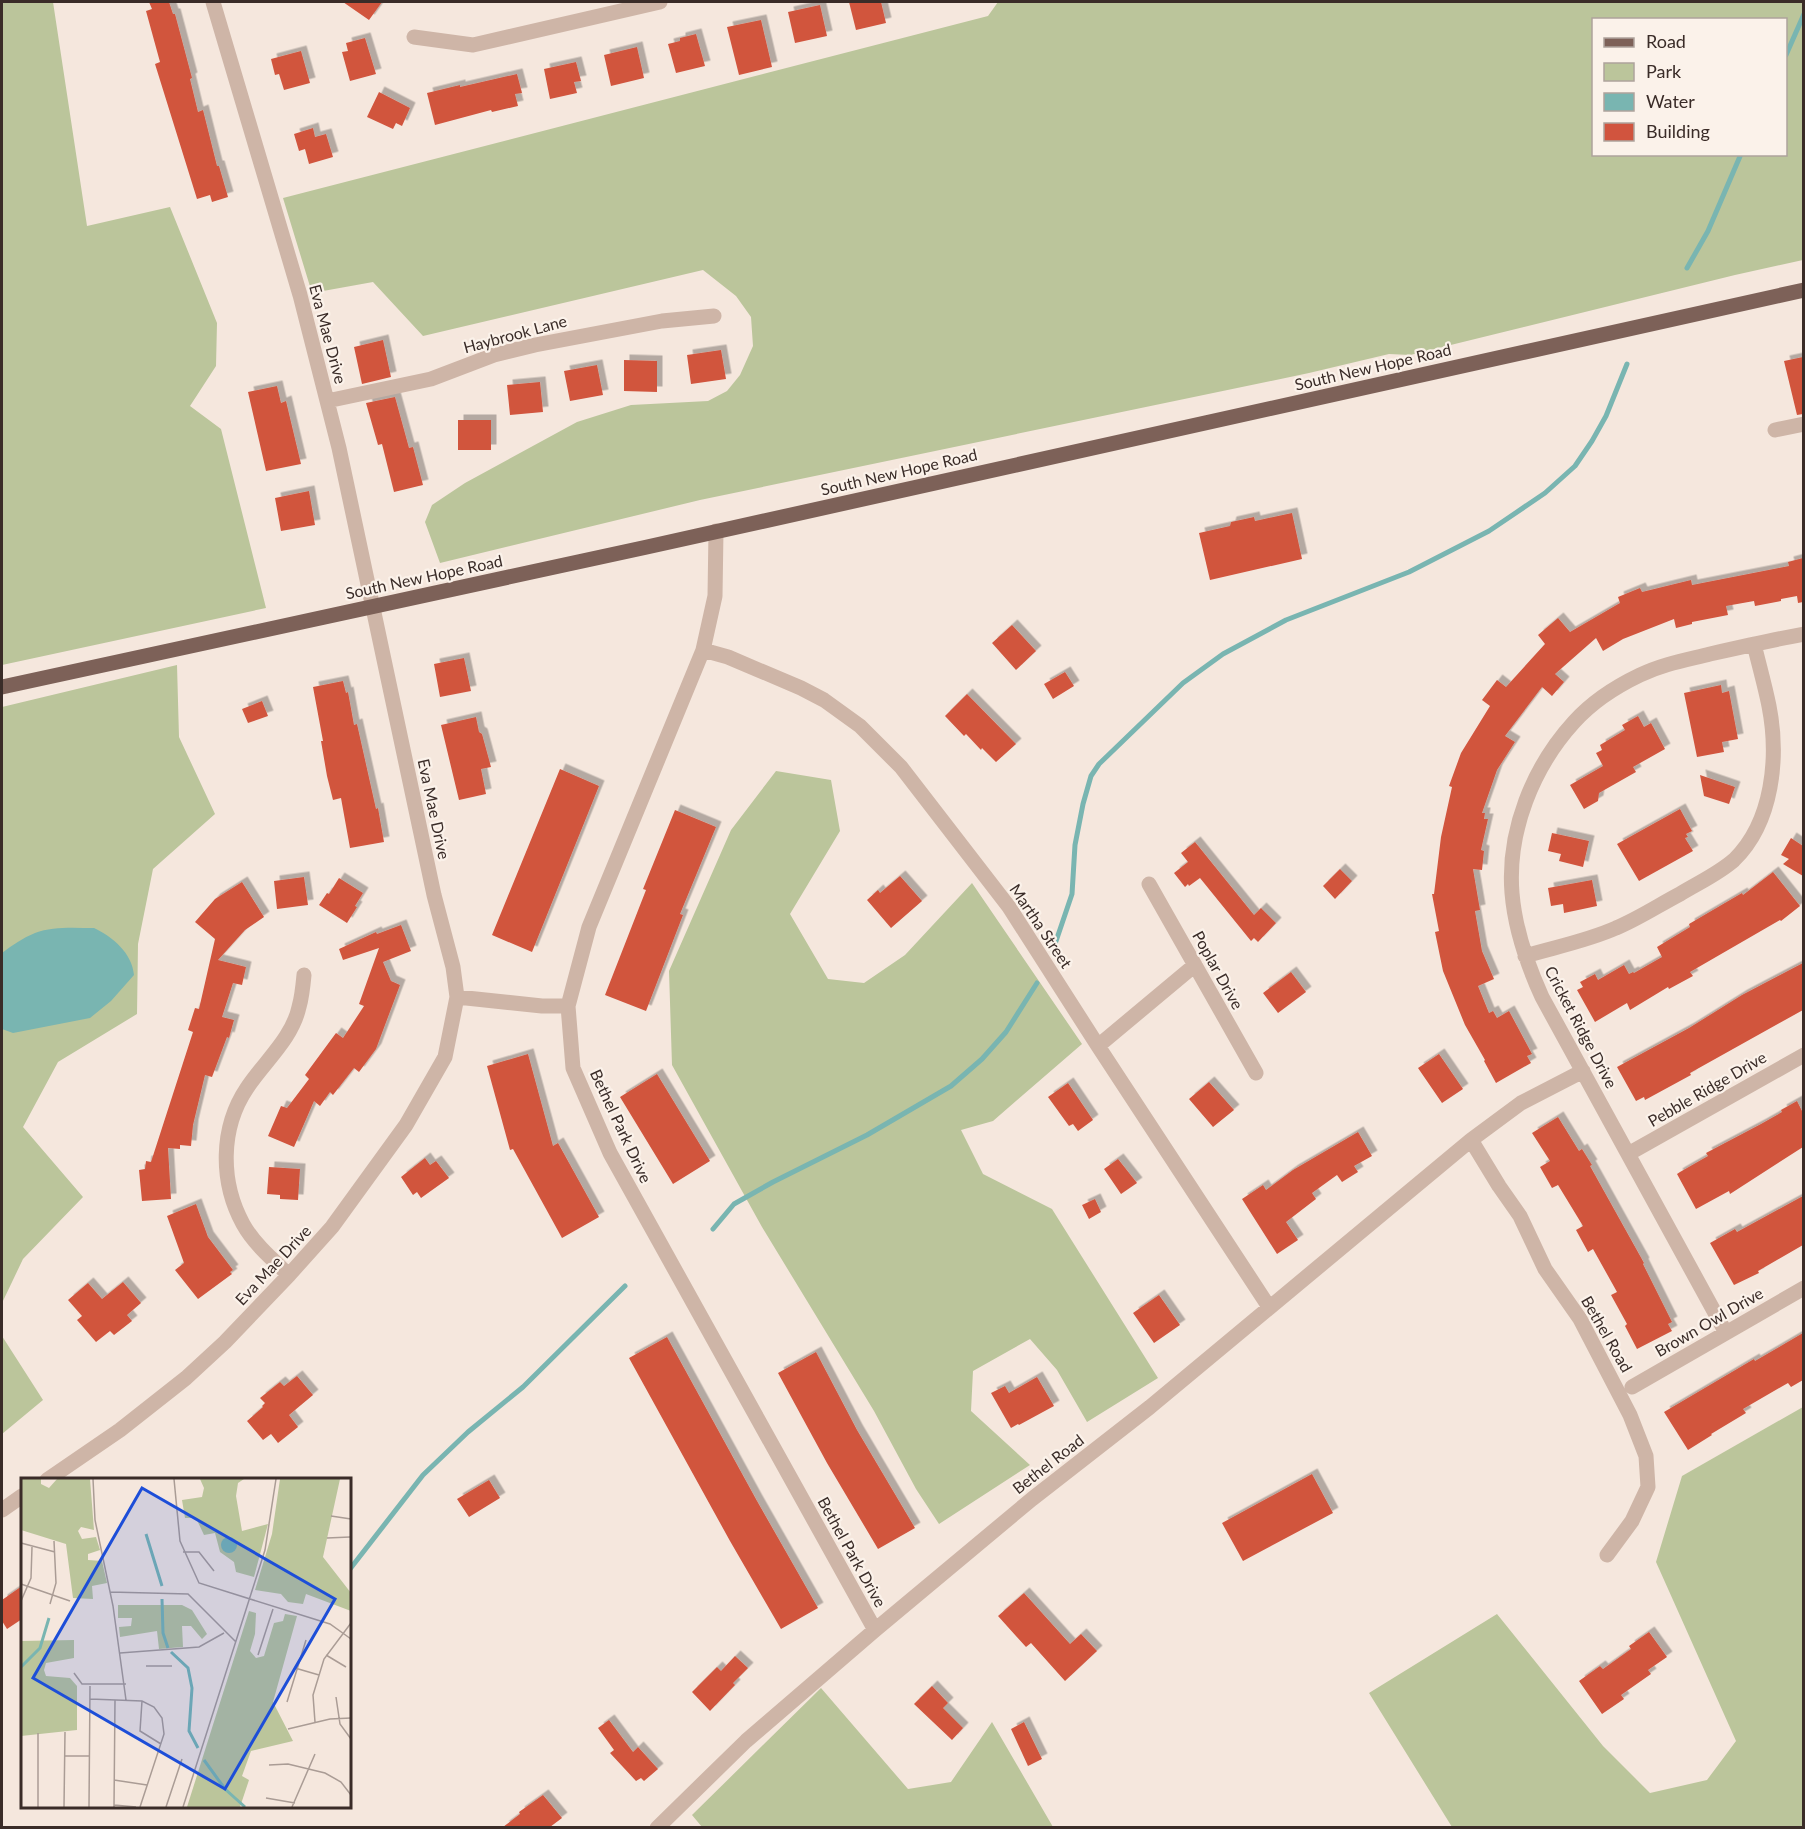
<svg xmlns="http://www.w3.org/2000/svg" width="1805" height="1829" font-family="Lato,sans-serif">
<defs>
<filter id="shadow"><feDropShadow dx="5.5" dy="-5.5" stdDeviation="0" flood-color="#0004"/></filter>
</defs>
<rect width="100%" height="100%" fill="#f5e7dd"/>
<!-- green -->
<path fill="#bbc59b" fill-rule="evenodd" d="M2,2H53L87,226L170,207L217,323L216,366L190,406L221,429L266,608L2,665Z
M998,2H1803V260L1735,275L1410,355L1389,354L1309,373L700,500L440,563L425,522L432,505L465,483L577,422L631,405L708,401L727,391L740,375L753,346L751,317L736,296L703,270L423,336L373,282L312,293L283,198L988,16ZM1594,20H1786V154H1594Z
M177,665L179,737L215,814L153,869L138,944L137,1014L58,1062L23,1127L83,1197L23,1259L2,1303V707Z
M776,771L831,780L840,831L790,914L828,979L864,983L905,955L972,883L1082,1044L993,1121L961,1130L983,1174L1052,1209L1158,1378L1087,1422L1057,1370L1030,1339L973,1371L971,1411L1030,1465L939,1524L916,1489L874,1411L762,1227L672,1065L669,971L731,830Z
M2,1336L43,1400L2,1434Z
M1803,1407V1827H1452L1369,1693L1497,1614L1603,1746L1650,1793L1707,1780L1736,1741L1656,1562L1682,1476Z
M821,1688L908,1789L951,1782L992,1722L1053,1827H702L692,1815Z"/>
<!-- water -->
<path fill="#79b5b1" d="M94,928C113,937 132,953 134,975L111,1001L90,1018L13,1033L2,1029V953C12,945 23,938 35,933C53,926 75,928 94,928Z"/>
<g fill="none" stroke-linecap="round" stroke-linejoin="round">
<!-- stream -->
<path stroke="#79b5b1" stroke-width="5" d="M1786,55L1804,14
M1687,268L1708,231L1741,154
M1053,950L1072,894L1075,845L1083,804L1091,776L1099,764L1183,683L1223,654L1286,620L1409,572L1489,531L1545,493L1575,466L1592,441L1606,416L1627,364
M713,1229L734,1204L773,1182L867,1135L951,1086L982,1059L1006,1032L1037,983
M350,1569L423,1475L468,1432L523,1387L625,1286"/>
</g>
<!-- building -->
<path fill="#d1543e" filter="url(#shadow)" d="M149,2H169L173,14H175L192,78L190,79L198,112L203,110L217,166H219L228,197L212,202L210,195L197,199L155,64L160,62L146,11L152,9Z
M343,2H382L369,20Z
M849,2H881L886,23L856,30Z
M820,5L827,36L795,43L788,12Z
M761,20L772,67L739,75L727,27Z
M696,34L705,66L676,73L668,44L680,41V38Z
M365,38L376,74L350,81L342,52L348,51L346,43Z
M637,47L644,78L611,86L604,55Z
M301,51L310,83L284,90L279,74L275,75L271,59Z
M576,62L581,81L574,82L577,93L550,99L544,69Z
M517,74L522,93L515,94L518,106L492,112L491,110L435,125L427,93L460,85V87Z
M379,92L410,108L402,126L396,123L393,129L367,117Z
M313,128L315,137L326,134L333,157L309,164L305,149L299,151L294,134Z
M383,340L391,377L362,384L354,347Z
M721,350L726,379L691,384L687,355Z
M1803,357V414L1797,415L1784,361Z
M624,360L657,361V392L624,391Z
M597,365L603,395L570,401L564,371Z
M540,382L543,412L510,415L507,385Z
M277,386L281,403L286,401L301,464L266,471L248,392Z
M395,397L409,448L413,447L423,485L394,492L382,444L378,445L366,403Z
M458,420H491V450H458Z
M309,491L315,525L281,531L275,498Z
M1292,513L1302,559L1210,580L1199,533L1230,526L1231,522L1254,517L1255,521Z
M1803,558V602L1798,603L1797,596L1781,599V601L1755,606L1754,601L1726,606L1728,615L1692,622V624L1676,628L1674,619L1623,639L1603,651L1596,638L1555,674L1564,682L1552,696L1542,687L1505,736L1515,742L1497,770L1482,813H1485L1484,819H1488L1481,850L1484,851L1482,870L1473,869L1480,910L1475,911L1482,951L1494,979L1478,986L1489,1013L1493,1011L1497,1018L1509,1011L1532,1054L1527,1056L1531,1063L1496,1083L1484,1061L1485,1060L1465,1025L1443,971L1435,932L1439,931L1432,894H1434L1441,837L1452,787L1449,786L1461,753L1490,706L1482,700L1497,680L1506,687L1545,644L1538,635L1558,618L1570,632L1620,603L1618,597L1640,588L1642,592L1691,580L1692,585L1789,566L1788,562Z
M1012,625L1036,651L1016,670L992,643Z
M464,658L471,691L440,697L434,664Z
M1065,672L1074,686L1053,699L1044,684Z
M343,681L346,693L348,692L354,725L357,724L376,809L378,808L384,842L350,848L341,798L333,800L327,776L321,741H323L313,687Z
M1721,685L1722,693L1729,691L1738,739L1722,742L1724,752L1697,757L1684,693Z
M967,694L1016,744L996,762L982,748L981,750L966,734L964,736L945,716Z
M262,701L268,716L248,723L242,709Z
M1638,716L1644,727L1651,723L1665,749L1633,767L1636,772L1599,793L1598,801L1584,809L1570,785L1603,766L1596,753L1602,750L1600,745L1625,730L1622,725Z
M476,717L479,732L482,734L491,767L481,769L486,794L459,800L441,725Z
M560,769L599,786L532,952L492,935Z
M1700,775L1735,787L1729,804L1704,796Z
M1680,809L1692,831L1686,834L1688,837L1685,838L1693,851L1639,881L1617,844Z
M675,810L716,827L680,914L683,915L646,1011L605,995L646,890L643,889Z
M1552,833L1589,841L1583,867L1559,861L1561,854L1548,851Z
M1791,838L1803,846V876L1783,864L1789,859L1781,855Z
M1195,842L1254,915L1261,908L1276,923L1258,942L1254,938L1251,941L1200,878L1189,886L1188,884L1185,887L1174,873L1188,862L1181,853Z
M1340,869L1352,881L1335,899L1323,886Z
M1773,872L1800,906L1781,921L1780,920L1690,972L1693,976L1669,989L1668,987L1630,1010L1627,1003L1595,1022L1577,990L1583,987L1580,982L1595,974L1598,980L1624,965L1629,974L1633,972L1634,973L1662,957L1657,947L1690,927L1689,924L1742,893L1743,895Z
M900,876L922,901L891,928L867,900L878,890L880,893Z
M304,877L308,905L277,909L274,881Z
M339,878L363,893L355,906L357,907L347,923L319,905L327,893L329,894Z
M1592,880L1597,906L1564,913L1563,904L1551,906L1548,888Z
M242,882L264,917L245,930L218,960L246,967L242,985L233,983L222,1017L234,1020L229,1038L227,1037L212,1077L205,1075L193,1125L191,1146L180,1145V1149L168,1148L171,1199L142,1201L139,1170L145,1169L146,1161L151,1162L193,1032L188,1030L195,1008L199,1009L215,939L195,922L215,899Z
M401,925L411,951L383,962L391,981L400,985L376,1049L359,1072L354,1068L333,1095L330,1092L320,1106L314,1101L294,1147L268,1136L281,1106L287,1108L309,1079L305,1075L336,1033L343,1038L364,1006L359,1004L379,948L343,960L339,949L376,932L377,934Z
M1803,963V1010L1690,1073L1691,1075L1645,1100L1644,1097L1636,1101L1617,1067L1689,1028L1742,995Z
M1291,972L1306,992L1278,1013L1263,993Z
M528,1054L553,1146L558,1143L599,1217L562,1238L513,1149L510,1150L487,1066Z
M1439,1054L1463,1089L1442,1103L1418,1068Z
M657,1074L710,1161L673,1184L620,1097Z
M1209,1082L1234,1110L1213,1127L1189,1099Z
M1068,1083L1093,1120L1078,1131L1073,1124L1069,1126L1048,1097Z
M1797,1101L1803,1113V1147L1730,1194L1729,1191L1696,1209L1677,1174L1680,1172L1708,1156L1706,1153L1761,1124L1782,1112L1781,1110Z
M1558,1117L1579,1151L1582,1149L1592,1165L1590,1166L1644,1263L1643,1264L1672,1322L1668,1324L1672,1331L1637,1349L1625,1326L1627,1324L1611,1295L1617,1292L1593,1249L1588,1252L1576,1230L1583,1226L1558,1185L1552,1188L1540,1167L1550,1161L1532,1133Z
M1358,1132L1372,1156L1354,1166L1358,1172L1342,1182L1337,1175L1312,1193L1316,1199L1286,1222L1298,1240L1277,1254L1242,1199L1263,1185L1266,1190L1293,1170Z
M425,1158L430,1165L436,1161L449,1178L421,1198L417,1192L413,1195L401,1177Z
M1118,1159L1137,1183L1121,1194L1104,1169Z
M269,1167L300,1169L298,1200L280,1199V1195L267,1194Z
M1803,1196V1245L1758,1271L1759,1273L1734,1285L1710,1243L1735,1229L1737,1232Z
M1095,1199L1101,1212L1089,1219L1082,1205Z
M196,1204L208,1237L233,1270L230,1272L232,1274L198,1299L175,1270L184,1263L167,1216Z
M123,1282L141,1303L127,1315L132,1321L114,1335L110,1331L96,1342L77,1320L82,1316L68,1300L88,1283L102,1299Z
M1159,1295L1180,1325L1154,1343L1133,1313Z
M1803,1333V1380L1791,1387L1788,1383L1743,1409L1746,1413L1711,1434L1712,1435L1688,1450L1664,1412L1754,1359L1755,1361Z
M667,1337L757,1501L818,1608L781,1629L730,1541L629,1358Z
M816,1352L857,1430L915,1528L878,1549L827,1463L778,1373Z
M297,1376L313,1395L289,1415L298,1427L278,1443L271,1434L263,1440L247,1421L263,1407L262,1406L265,1403L260,1398L280,1382L284,1386Z
M1037,1377L1054,1406L1019,1425L1018,1424L1011,1428L991,1393L1005,1386L1009,1393Z
M1312,1474L1333,1513L1243,1561L1222,1523Z
M489,1480L500,1498L469,1517L457,1499Z
M22,1586V1619L7,1629L2,1621V1600Z
M1024,1593L1070,1644L1081,1634L1097,1651L1065,1681L1031,1643L1026,1647L998,1616Z
M1649,1632L1667,1657L1648,1670L1651,1674L1621,1695L1624,1699L1602,1714L1579,1681L1600,1666L1603,1669L1631,1649L1629,1646Z
M735,1656L748,1668L733,1683L735,1685L710,1711L692,1692L717,1667L721,1671Z
M932,1686L948,1703L943,1708L963,1728L952,1740L914,1704Z
M609,1720L633,1752L638,1747L658,1769L644,1781L641,1778L636,1781L610,1753L614,1750L598,1728Z
M1024,1722L1042,1759L1028,1766L1011,1729Z
M543,1795L562,1818L550,1827H503L520,1814L519,1812Z"/>
<g fill="none" stroke-linecap="round" stroke-linejoin="round">
<!-- street -->
<path stroke="#ceb5a7" stroke-width="15" d="M414,37L473,45L660,2
M327,401L431,379L494,355L535,345L662,321L714,316
M1775,430L1804,424
M716,531L715,596L703,650L589,927L568,1006L573,1068L610,1153L875,1630
M703,650L728,657L801,688L824,700L860,726L901,767L1009,907L1098,1046L1269,1307
M1149,884L1256,1073
M1525,956C1555,947 1587,941 1616,928C1638,919 1659,905 1680,894C1698,883 1718,874 1734,860C1773,822 1779,757 1769,706C1765,686 1759,665 1754,644
M457,997L542,1006H568
M1098,1046L1195,965
M1471,1140L1499,1186L1520,1216L1545,1269L1580,1319L1630,1415L1646,1456L1648,1487L1632,1521L1607,1555
M1628,1154L1804,1055
M289,1275C273,1260 254,1244 243,1224C220,1182 220,1128 247,1088C264,1062 292,1039 299,1007C302,997 303,986 304,975
M1726,1333L1542,997C1527,964 1515,930 1512,893C1507,831 1533,767 1574,722C1592,702 1617,686 1640,675C1663,664 1686,660 1710,654C1741,647 1772,640 1804,634
M1632,1387L1804,1288
M47,1480L120,1430L186,1378L225,1342L289,1275L332,1227L406,1125L445,1057L457,997L453,967L434,895L339,448L300,295L213,2
M2,1510L22,1496
M657,1828L746,1741L875,1630L1032,1499L1150,1407L1471,1140L1521,1103L1583,1071"/>
<!-- primary -->
<path stroke="#7d6158" stroke-width="15" d="M2,687L647,547L1804,290"/>
</g>
<g text-anchor="middle" stroke-width="4.5" stroke-linejoin="round" paint-order="stroke">
<!-- street labels -->
<g font-size="16" fill="#3a2c28" stroke="#fbf2ea">
<text transform="translate(328 334) rotate(75)" y="6">Eva Mae Drive</text>
<text transform="translate(515 334) rotate(-15)" y="6">Haybrook Lane</text>
<text transform="translate(1373 367) rotate(-13)" y="6">South New Hope Road</text>
<text transform="translate(899 472) rotate(-13)" y="6">South New Hope Road</text>
<text transform="translate(424 577) rotate(-12)" y="6">South New Hope Road</text>
<text transform="translate(434 809) rotate(78)" y="6">Eva Mae Drive</text>
<text transform="translate(1041 926) rotate(56)" y="6">Martha Street</text>
<text transform="translate(1218 970) rotate(61)" y="6">Poplar Drive</text>
<text transform="translate(1581 1027) rotate(62)" y="6">Cricket Ridge Drive</text>
<text transform="translate(1707 1089) rotate(-30)" y="6">Pebble Ridge Drive</text>
<text transform="translate(621 1126) rotate(65)" y="6">Bethel Park Drive</text>
<text transform="translate(273 1265) rotate(-47)" y="6">Eva Mae Drive</text>
<text transform="translate(1709 1322) rotate(-30)" y="6">Brown Owl Drive</text>
<text transform="translate(1607 1334) rotate(60)" y="6">Bethel Road</text>
<text transform="translate(1048 1464) rotate(-38)" y="6">Bethel Road</text>
<text transform="translate(852 1552) rotate(61)" y="6">Bethel Park Drive</text>
</g>
</g>
<!-- overview -->
<g transform="translate(21 1478)">
<rect width="330" height="330" fill="#f5e7dd"/>
<path d="M0,1H20V6L28,10L36,1H69L73,52L60,49L57,53L61,61L75,59L79,72L67,76V82L81,83L86,105L71,108L72,121L52,120L45,66L0,52ZM179,1H223L217,5L215,18L221,53L247,46L233,99L215,94L213,84L199,74L194,55L183,57L175,40H164L161,22L181,19L183,10ZM259,1H319L302,79L330,115V133L285,116L282,126L267,124L260,116L234,112L251,56ZM97,127H161L171,132L186,156L181,161L170,148H161L162,169L138,171L136,153L99,159L98,149L110,148L111,140H97ZM228,133L235,135L234,156L229,173L235,180L243,178L253,145L262,143L264,136L276,138L252,224L272,263L230,273L221,298L228,302L219,329H166ZM53,162V180L25,185L23,192L25,198L49,200L56,208V252L0,258V163Z" fill="#bbc59b"/>
<path d="M200 67a8 8 0 1 1 16 0a8 8 0 1 1-16 0Z" fill="#79b5b1"/>
<path fill="none" stroke="#79b5b1" stroke-width="3" d="M125,56L141,108M141,121L142,155L147,170M150,174L167,190L171,210L168,253L177,270M0,189L19,170L28,140M183,282L204,311L224,329"/>
<path fill="none" stroke="#aa9c95" stroke-width="1.5" d="M72,1L74,42L92,128L105,222M153,1L159,63L178,105L309,146L330,161M330,28V60M310,38L330,41M306,60L329,59M0,65L34,74M162,74H178L193,93M0,106L49,123M89,114L167,116L215,164M0,123L10,100L11,69M29,126L35,105L33,63M99,175L178,169L203,155M237,177L252,131M305,177L325,189M125,188H151M274,190L298,197M53,195L61,206H105M315,219L319,246L330,261M69,221L121,223L133,229L141,240L143,256L119,329M121,223L119,253L140,266M266,224L285,162M294,244L292,217L303,181L330,145M267,251L309,241L330,240M43,278H68M248,287L267,286L304,295L320,304L330,317M93,302L126,307M245,320L274,325M93,327L115,329M17,329V255M43,329L44,254M68,329L69,208M93,329L94,222M145,329L161,281M162,329L244,72L255,1M271,329L294,276"/>
<path fill="#1d4ed8" fill-opacity="0.15" stroke="#1d4ed8" stroke-width="3" d="M121,10L314,121L204,311L12,200Z"/>
<rect width="330" height="330" fill="none" stroke="#3a2c28" stroke-width="3"/>
</g>
<!-- border -->
<rect width="1805" height="1829" fill="none" stroke="#3a2c28" stroke-width="6"/>
<!-- legend -->
<rect x="1592" y="18" width="195" height="138" fill="#fbf2ea" stroke="#aea39c" stroke-width="1.5"/>
<rect x="1604" y="38" width="30" height="9" fill="#7d6158" stroke="#aea39c" stroke-width="1.5"/>
<text x="1646" y="48" font-size="18" fill="#3a2c28">Road</text>
<rect x="1604" y="63" width="30" height="18" fill="#bbc59b" stroke="#aea39c" stroke-width="1.5"/>
<text x="1646" y="78" font-size="18" fill="#3a2c28">Park</text>
<rect x="1604" y="93" width="30" height="18" fill="#79b5b1" stroke="#aea39c" stroke-width="1.5"/>
<text x="1646" y="108" font-size="18" fill="#3a2c28">Water</text>
<rect x="1604" y="123" width="30" height="18" fill="#d1543e" stroke="#aea39c" stroke-width="1.5"/>
<text x="1646" y="138" font-size="18" fill="#3a2c28">Building</text>
</svg>
